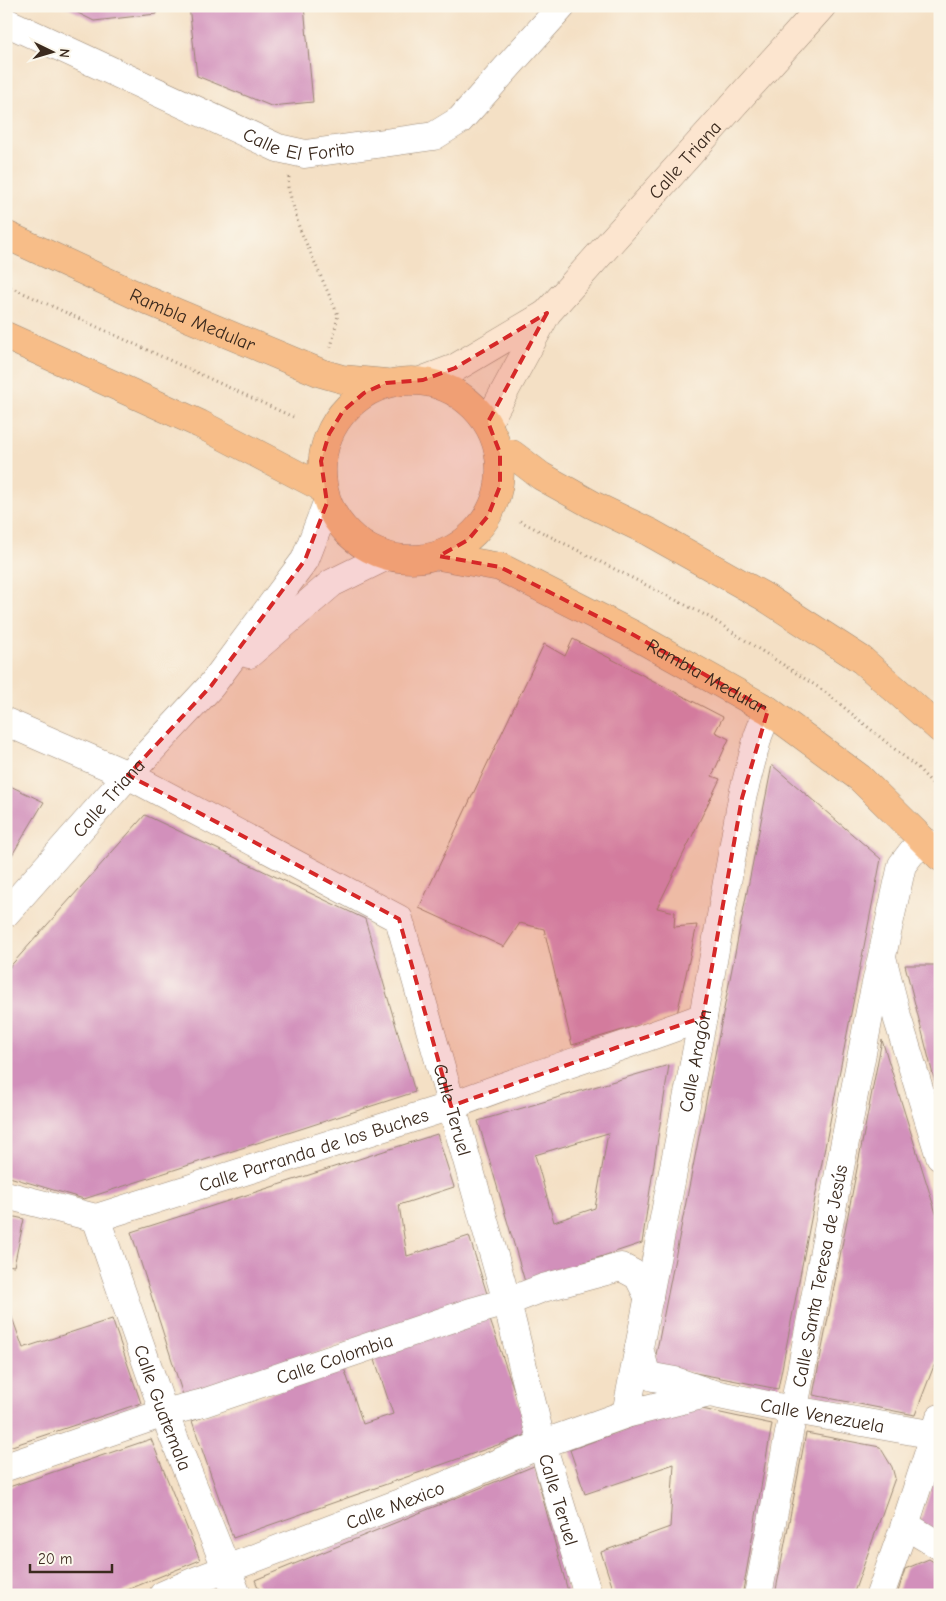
<svg xmlns="http://www.w3.org/2000/svg" width="946" height="1601" font-family="'Comic Neue',sans-serif">
<rect width="100%" height="100%" fill="#fbf7ec"/>
<filter id="ink" filterUnits="userSpaceOnUse"><feTurbulence type="fractalNoise" baseFrequency=".02" numOctaves="2"/><feDisplacementMap in="SourceGraphic" scale="10" xChannelSelector="R" yChannelSelector="G"/><feConvolveMatrix kernelMatrix="1 2 1 2 8 2 1 2 1" color-interpolation-filters="sRGB"/></filter>
<filter id="wash" filterUnits="userSpaceOnUse"><feTurbulence type="fractalNoise" baseFrequency=".0096" numOctaves="4" result="noise"/><feDisplacementMap in="SourceGraphic" scale="20" xChannelSelector="R" yChannelSelector="G"/><feGaussianBlur stdDeviation="1.12" result="paint"/><feColorMatrix in="noise" values="0 0 0 0 0 0 0 0 0 0 0 0 0 0 0 0 0 1.4 0 .05"/><feComposite in="paint" operator="in"/></filter>
<g filter="url(#wash)">
<rect width="100%" height="100%" fill="#f4e0c5"/>
<g id="blocks">
<!-- building -->
<path fill="#d290bb" fill-rule="evenodd" d="M64,6H155L156,14L94,21Z
M189,6H304L313,102L271,106L197,76Z
M573,639L723,717L715,732L729,739L712,776L720,779L657,908L675,912L674,927L697,925L677,1014L572,1045L544,929L520,923L504,947L419,908L544,644L565,656Z
M772,765L881,859L778,1389L654,1365Z
M6,784L44,802L6,865Z
M145,815L365,919L415,1092L84,1199L6,1176V971Z
M905,965H940V1098H939Z
M882,1040L940,1226V1350L915,1415L813,1395Z
M669,1065L642,1243L525,1282L478,1121ZM608,1133L595,1208L554,1222L535,1155Z
M437,1134L454,1187L399,1205L407,1256L469,1236L488,1297L183,1395L131,1232Z
M6,1215L24,1219L14,1266L6,1265Z
M6,1301L23,1348L112,1319L141,1403L6,1448Z
M489,1317L529,1434L233,1538L192,1421L344,1368L363,1424L393,1414L374,1357Z
M688,1406L772,1424L743,1591L733,1595H615L601,1552L670,1527L674,1464L585,1494L570,1450Z
M806,1433L880,1447L892,1467L895,1478L853,1595H775Z
M151,1439L200,1560L115,1595H6V1488Z
M939,1464H940V1535L920,1523Z
M534,1466L569,1595H261L255,1580Z
M929,1559L940,1566V1595H897L905,1569Z"/>
</g>
</g>
<g filter="url(#ink)">
<use href="#blocks" fill-opacity="0" stroke="#988572" stroke-width="1"/>
<g fill="none" stroke-linecap="round" stroke-linejoin="round">
<defs>
<g id="minor">
<path id="s1" d="M6,22L278,148L305,154L434,136L460,120L562,6"/>
<path d="M883,961L898,1020L940,1157"/>
<path id="s2" d="M6,1195L96,1218L451,1106C534,1073 620,1049 703,1017"/>
<path id="s3" d="M96,1218L164,1413L237,1595"/>
<path id="s4" d="M639,1348L646,1373L653,1377L675,1381L710,1393L772,1406L935,1435"/>
<path id="s5" d="M626,1414L703,1017L742,798L758,736L768,710"/>
<path id="s6" d="M6,1467L164,1413L203,1403L471,1312L507,1302L543,1288L621,1267L638,1276L649,1298"/>
<path d="M905,1525L940,1546"/>
<path id="s7" d="M163,1595L195,1581L444,1486L542,1444L626,1414L710,1393"/>
<path id="s8" d="M758,1595L871,1006L902,865L912,852L926,842"/>
<path d="M880,1595L905,1525L940,1418"/>
</g>
<g id="tertiary">
<path d="M249,654L332,583L385,557"/>
<path id="s9" d="M6,722L128,775L399,919L507,1302L542,1444L588,1595"/>
<path id="s10" d="M6,913L128,775L211,686L305,560L327,503"/>
</g>
<g id="secondary">
<path d="M423,380L455,368L546,314"/>
<path id="s11" d="M488,422L547,313L822,6"/>
</g>
<g id="primary">
<path id="s12" d="M6,235L151,302L321,373L342,379L386,383"/>
<path d="M6,336L200,424L323,488"/>
<circle cx="411" cy="470" r="89"/>
<path d="M500,453L512,454L541,476L593,505L649,532L763,596L862,660L940,729"/>
<path id="s13" d="M439,556L500,567L632,634L768,710L860,778L940,857"/>
</g>
</defs>
<!-- minor casing -->
<use href="#minor" stroke="#988572" stroke-width="29"/>
<!-- tertiary casing -->
<use href="#tertiary" stroke="#988572" stroke-width="29"/>
<!-- secondary casing -->
<use href="#secondary" stroke="#988572" stroke-width="29"/>
<!-- primary casing -->
<use href="#primary" stroke="#988572" stroke-width="29"/>
<!-- path -->
<path stroke="#988572" stroke-width="3" stroke-dasharray="1 4" stroke-linecap="butt" d="M289,177L288,187L299,227L338,315L331,348
M6,285L293,417
M520,521L709,617L824,691L919,769L940,792"/>
<!-- minor -->
<use href="#minor" stroke="#fff" stroke-width="28"/>
<!-- tertiary -->
<use href="#tertiary" stroke="#fff" stroke-width="28"/>
<!-- secondary -->
<use href="#secondary" stroke="#fce5cf" stroke-width="28"/>
<!-- primary -->
<use href="#primary" stroke="#f7bd88" stroke-width="28"/>
</g>
</g>
<!-- marked area -->
<path fill="#d62828" fill-opacity="0.2" stroke="#d62828" stroke-width="4" stroke-dasharray="10 6" stroke-linejoin="round" d="M547,313L488,422L500,453V486L488,516L468,540L439,556L500,567L632,634L768,710L742,798L703,1017L451,1106L399,919L128,775L211,686L305,560L327,503L321,461L329,434L343,411L364,393L386,383L423,380L455,368Z"/>
<g text-anchor="middle" stroke-width="4" stroke-linejoin="round" paint-order="stroke">
<!-- street labels -->
<g font-size="19" fill="#3b2a1e" stroke="#fbf7ec">
<text dy="7" stroke="none"><textPath href="#s1" startOffset="320">Calle El Forito</textPath></text>
<text dy="7" stroke="none"><textPath href="#s11" startOffset="330">Calle Triana</textPath></text>
<text dy="7" stroke="none"><textPath href="#s12" startOffset="205">Rambla Medular</textPath></text>
<text dy="7" stroke="none"><textPath href="#s13" startOffset="296">Rambla Medular</textPath></text>
<text dy="7" stroke="none"><textPath href="#s10" startOffset="154">Calle Triana</textPath></text>
<text dy="7" stroke="none"><textPath href="#s5" startOffset="360">Calle Aragón</textPath></text>
<text dy="7" stroke="none"><textPath href="#s9" startOffset="638">Calle Teruel</textPath></text>
<text dy="7" stroke="none"><textPath href="#s2" startOffset="321">Calle Parranda de los Buches</textPath></text>
<text dy="7" stroke="none"><textPath href="#s8" startOffset="325">Calle Santa Teresa de Jesús</textPath></text>
<text dy="7" stroke="none"><textPath href="#s6" startOffset="346">Calle Colombia</textPath></text>
<text dy="7" stroke="none"><textPath href="#s3" startOffset="201">Calle Guatemala</textPath></text>
<text dy="7" stroke="none"><textPath href="#s4" startOffset="208">Calle Venezuela</textPath></text>
<text dy="7" stroke="none"><textPath href="#s9" startOffset="1042">Calle Teruel</textPath></text>
<text dy="7" stroke="none"><textPath href="#s7" startOffset="249">Calle Mexico</textPath></text>
</g>
</g>
<!-- margin -->
<rect width="946" height="1601" fill="none" stroke="#fbf7ec" stroke-width="25"/>
<!-- north arrow -->
<g transform="translate(52 52) rotate(95)" stroke="#fbf7ec" stroke-width="4" paint-order="stroke">
<path d="M0-4L9 19L0 12L-9 19Z" fill="#3b2a1e"/>
<text y="-8" font-size="14" font-weight="bold" text-anchor="middle" fill="#3b2a1e">N</text>
</g>
<!-- scale -->
<path d="M30 1564v8h82v-8" fill="none" stroke="#3b2a1e" stroke-width="2.5"/>
<text x="38" y="1564" font-size="15" fill="#3b2a1e" stroke="#fbf7ec" stroke-width="4" paint-order="stroke">20 m</text>
</svg>
